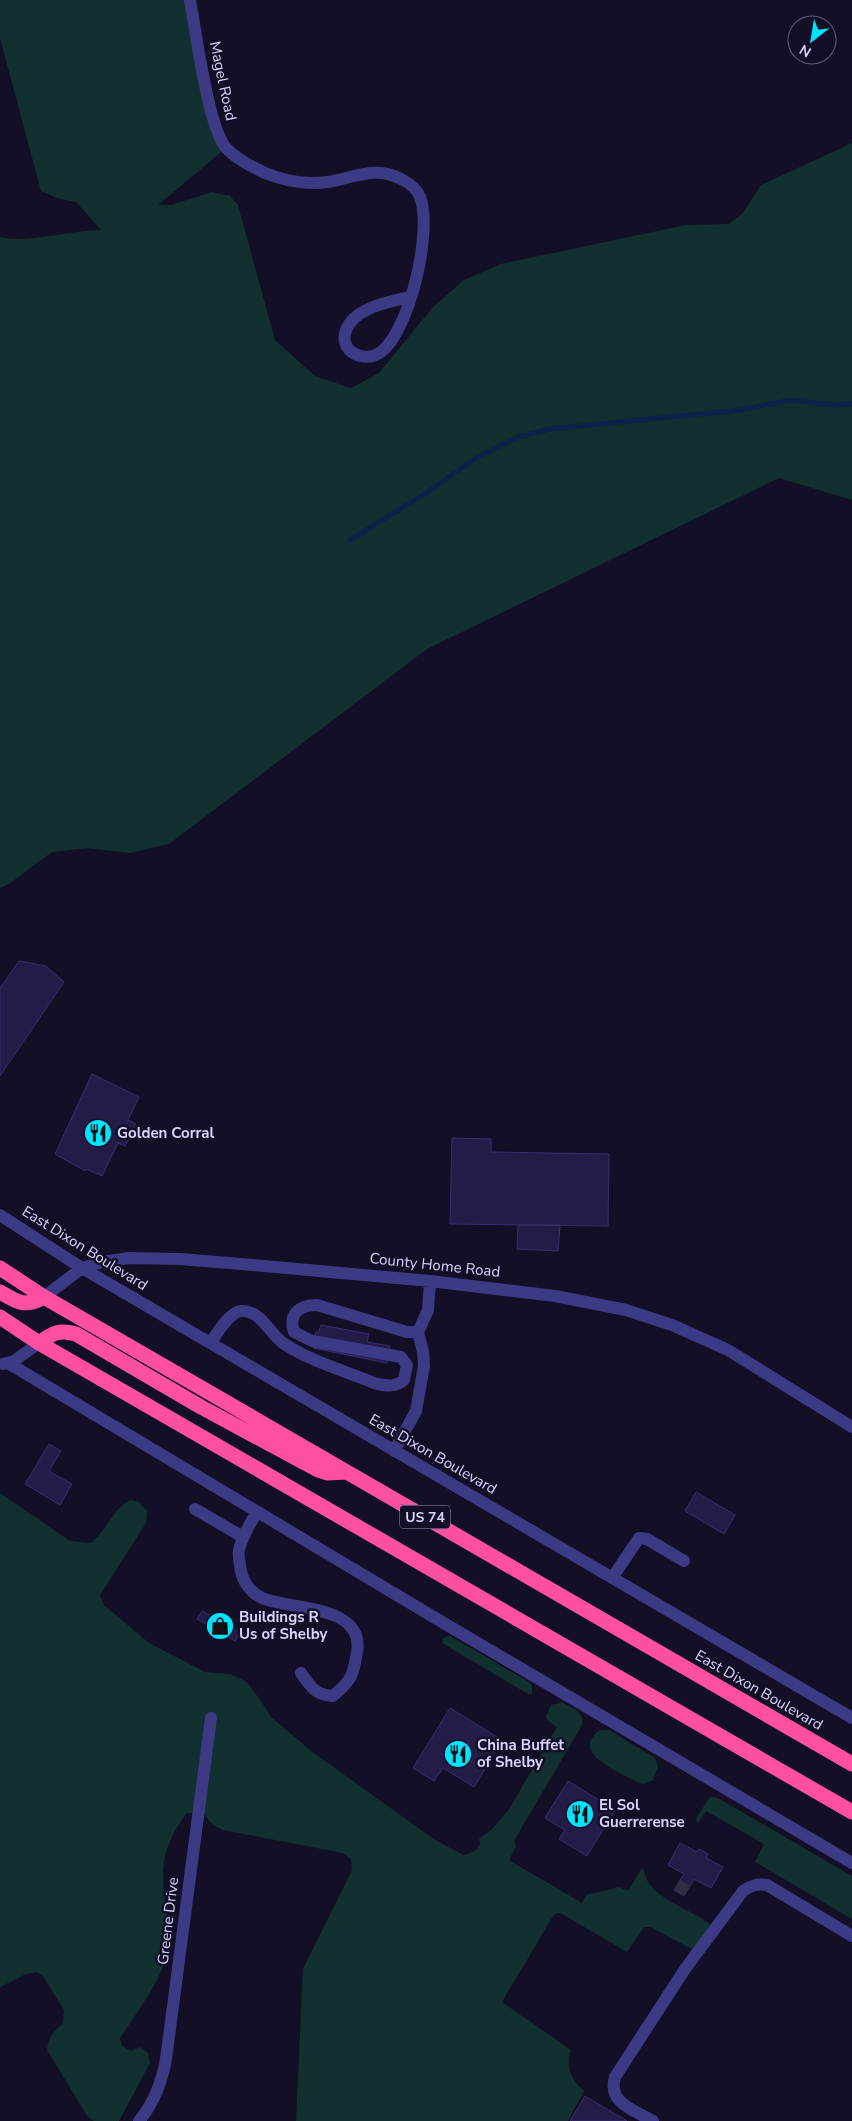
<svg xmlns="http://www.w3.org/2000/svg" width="852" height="2121" font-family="'Nunito Sans',sans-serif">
<rect width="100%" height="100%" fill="#130f26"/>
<!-- green -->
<path fill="#12302f" d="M0,0H190L226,148L158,205H171L212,192L230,196L238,205L275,340L315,376L351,388L379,373L433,307L464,280L501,264L686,225L729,224L742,214L761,185L852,143V500L779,478L427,649L169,844L130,853L87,848L52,852L9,884L0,888V237C28,244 71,230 101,230L76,202L57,198L41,191L0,38Z
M0,1493L70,1541L90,1543C108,1531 112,1509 130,1500L139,1502L147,1511L146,1523L100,1595L104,1605L149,1643L205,1672L230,1674L246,1681L261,1701L271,1717L310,1750L435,1840L464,1855L475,1851L480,1845L479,1839L491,1830L508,1811L557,1727L547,1720L546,1716L551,1705L562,1702C571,1708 585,1711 582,1725L514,1841L516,1846L509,1860L582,1903L586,1895L619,1887L628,1891L641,1869L644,1870C647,1899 694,1909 712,1926L694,1950L650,1927H644L627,1952L562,1914L557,1913L553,1916L502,2002L571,2050C565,2065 571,2080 584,2091L568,2121H296L303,1969L352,1870L351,1859L343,1853L223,1830L213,1825L204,1814L187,1813C160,1849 160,1871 167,1914C168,1921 173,1932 171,1940C164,1977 141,2007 120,2038L122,2046L131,2051L140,2047L148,2053L150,2063L119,2121H94L88,2117L47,2050C49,2037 53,2032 63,2023L64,2010L43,1976L37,1972L26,1974L0,1987Z
M450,1636L529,1682L532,1686V1694H528L442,1643L443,1638Z
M602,1730H609L655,1758L658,1767L653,1780L643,1784L637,1782C625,1775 582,1758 591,1740C594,1735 596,1731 602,1730Z
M710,1797L718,1798L852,1876V1919L755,1862L764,1844L706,1811L698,1823L697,1822L696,1818Z"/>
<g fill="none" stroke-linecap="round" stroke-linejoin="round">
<!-- stream -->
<path stroke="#0c2248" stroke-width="5" d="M350,540L426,493L476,458L518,437L550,429L741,410L791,400L832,405L852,404"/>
</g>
<!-- building -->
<path fill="#241b47" stroke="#3b2d73" d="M19,961L46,966L64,982L0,1076V988Z
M92,1074L139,1097L128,1120L136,1124L125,1146L118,1143L102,1176L86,1169L85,1171L55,1154Z
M452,1138L491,1139V1152L609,1154L608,1226L450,1224Z
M518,1225H560L558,1251L517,1249Z
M321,1325L369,1334L367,1342L390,1346L387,1363L313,1348L316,1332H319Z
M49,1444L61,1451L49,1471L72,1484L60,1505L25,1484Z
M696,1492L735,1515L724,1534L685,1511Z
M202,1611L240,1632L235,1641L197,1619Z
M450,1708L502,1740L474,1787L443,1768L434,1781L413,1768Z
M568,1781L615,1810L587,1856L559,1839L565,1830L545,1818Z
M680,1843L697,1852L699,1849L708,1854L706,1858L723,1867L711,1888L694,1879L684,1896L674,1890L684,1874L668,1865Z
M585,2096L627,2121H570Z"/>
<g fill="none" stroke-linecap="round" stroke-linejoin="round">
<!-- minor-tunnel -->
<path stroke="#312d47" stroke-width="12" stroke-dasharray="12 6" stroke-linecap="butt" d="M677,1885L687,1891"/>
<!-- minor -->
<path stroke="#3d3a85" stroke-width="12" d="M190,0C196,31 208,129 227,149C238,160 252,167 265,173C285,181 307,185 328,182C353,178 376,165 401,179C409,183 417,189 420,197C433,230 410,330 381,352C365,364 338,352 346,330C355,307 389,302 410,297
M0,1215L82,1268L852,1718
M44,1297L82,1268L102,1262L129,1258L180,1259L264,1266L430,1281L555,1296L626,1310L672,1325L728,1350L852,1427
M210,1343C217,1334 229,1312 241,1311C261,1310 269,1333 283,1343C309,1361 348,1372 377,1384C388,1386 396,1387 404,1380L407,1365L401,1357L312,1341L294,1332C288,1314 299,1305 317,1305L407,1332H418
M8,1363L442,1622L852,1863
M3,1364L14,1361L39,1343
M394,1451L416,1411L424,1366L423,1352L418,1332L428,1310L430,1281
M195,1509L243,1537
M257,1512C250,1524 242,1536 239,1550C238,1555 239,1560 240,1565C241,1579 249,1592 262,1598C289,1610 365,1604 357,1652C353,1676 352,1680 333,1696C315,1695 311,1687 301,1673
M612,1578L639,1538L647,1539L684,1561
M139,2121C154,2103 162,2082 166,2059L211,1718
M653,2121C634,2110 607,2103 615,2077L685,1969L743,1891C751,1886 757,1883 767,1885L852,1936"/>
<!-- highway -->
<path stroke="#ff4fa3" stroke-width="15" d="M0,1268L44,1297L852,1764
M0,1292C17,1302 25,1308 44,1297
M0,1317L39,1343L852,1812
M39,1343C53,1333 59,1329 76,1334L201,1407L318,1470L327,1473L346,1472"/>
</g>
<!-- icons -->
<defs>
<symbol id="restaurant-disc" viewBox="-11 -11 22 22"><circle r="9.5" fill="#00e5ff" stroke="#130f26"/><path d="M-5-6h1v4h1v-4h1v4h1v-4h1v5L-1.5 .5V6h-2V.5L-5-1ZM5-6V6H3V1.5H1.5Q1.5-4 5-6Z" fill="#111"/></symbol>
<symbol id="shop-disc" viewBox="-11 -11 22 22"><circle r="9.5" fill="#00e5ff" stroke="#130f26"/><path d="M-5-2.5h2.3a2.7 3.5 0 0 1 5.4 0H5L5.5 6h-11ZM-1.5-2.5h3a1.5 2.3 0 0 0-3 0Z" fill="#111"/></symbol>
</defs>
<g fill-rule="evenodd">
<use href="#restaurant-disc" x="82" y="1117" width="32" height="32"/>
<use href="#shop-disc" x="204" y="1610" width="32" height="32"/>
<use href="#restaurant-disc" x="442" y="1738" width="32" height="32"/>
<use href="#restaurant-disc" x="564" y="1798" width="32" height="32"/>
</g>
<g text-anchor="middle" stroke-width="5" stroke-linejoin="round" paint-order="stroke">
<!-- shield labels -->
<rect fill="#130f26" stroke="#9e99be" stroke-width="1" x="400" y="1505.5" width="50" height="23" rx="4"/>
<g font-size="14" font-weight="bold" fill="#d9d4ff">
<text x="425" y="1522">US 74</text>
</g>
<!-- street labels -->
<g font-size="15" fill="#d9d4ff" stroke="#130f26">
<text transform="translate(223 81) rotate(78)" y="5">Magel Road</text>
<text transform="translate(85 1248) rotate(32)" y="5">East Dixon Boulevard</text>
<text transform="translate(435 1265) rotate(6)" y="5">County Home Road</text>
<text transform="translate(433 1454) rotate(30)" y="5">East Dixon Boulevard</text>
<text transform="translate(759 1690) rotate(30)" y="5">East Dixon Boulevard</text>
<text transform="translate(168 1921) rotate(-83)" y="5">Greene Drive</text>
</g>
<!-- poi labels -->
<g font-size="15" font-weight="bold" fill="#d9d4ff" stroke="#130f26" text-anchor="start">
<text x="117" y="1138">Golden Corral</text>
<text x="239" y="1622">Buildings R<tspan x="239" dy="17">Us of Shelby</tspan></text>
<text x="477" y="1750">China Buffet<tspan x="477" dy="17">of Shelby</tspan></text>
<text x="599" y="1810">El Sol<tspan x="599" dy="17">Guerrerense</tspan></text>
</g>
</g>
<!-- north arrow -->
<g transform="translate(812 40) rotate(211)"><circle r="24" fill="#130f26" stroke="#625e7d"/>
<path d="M0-4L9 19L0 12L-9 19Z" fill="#00e5ff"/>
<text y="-8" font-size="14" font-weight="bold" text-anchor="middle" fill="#d9d4ff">N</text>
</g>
</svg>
